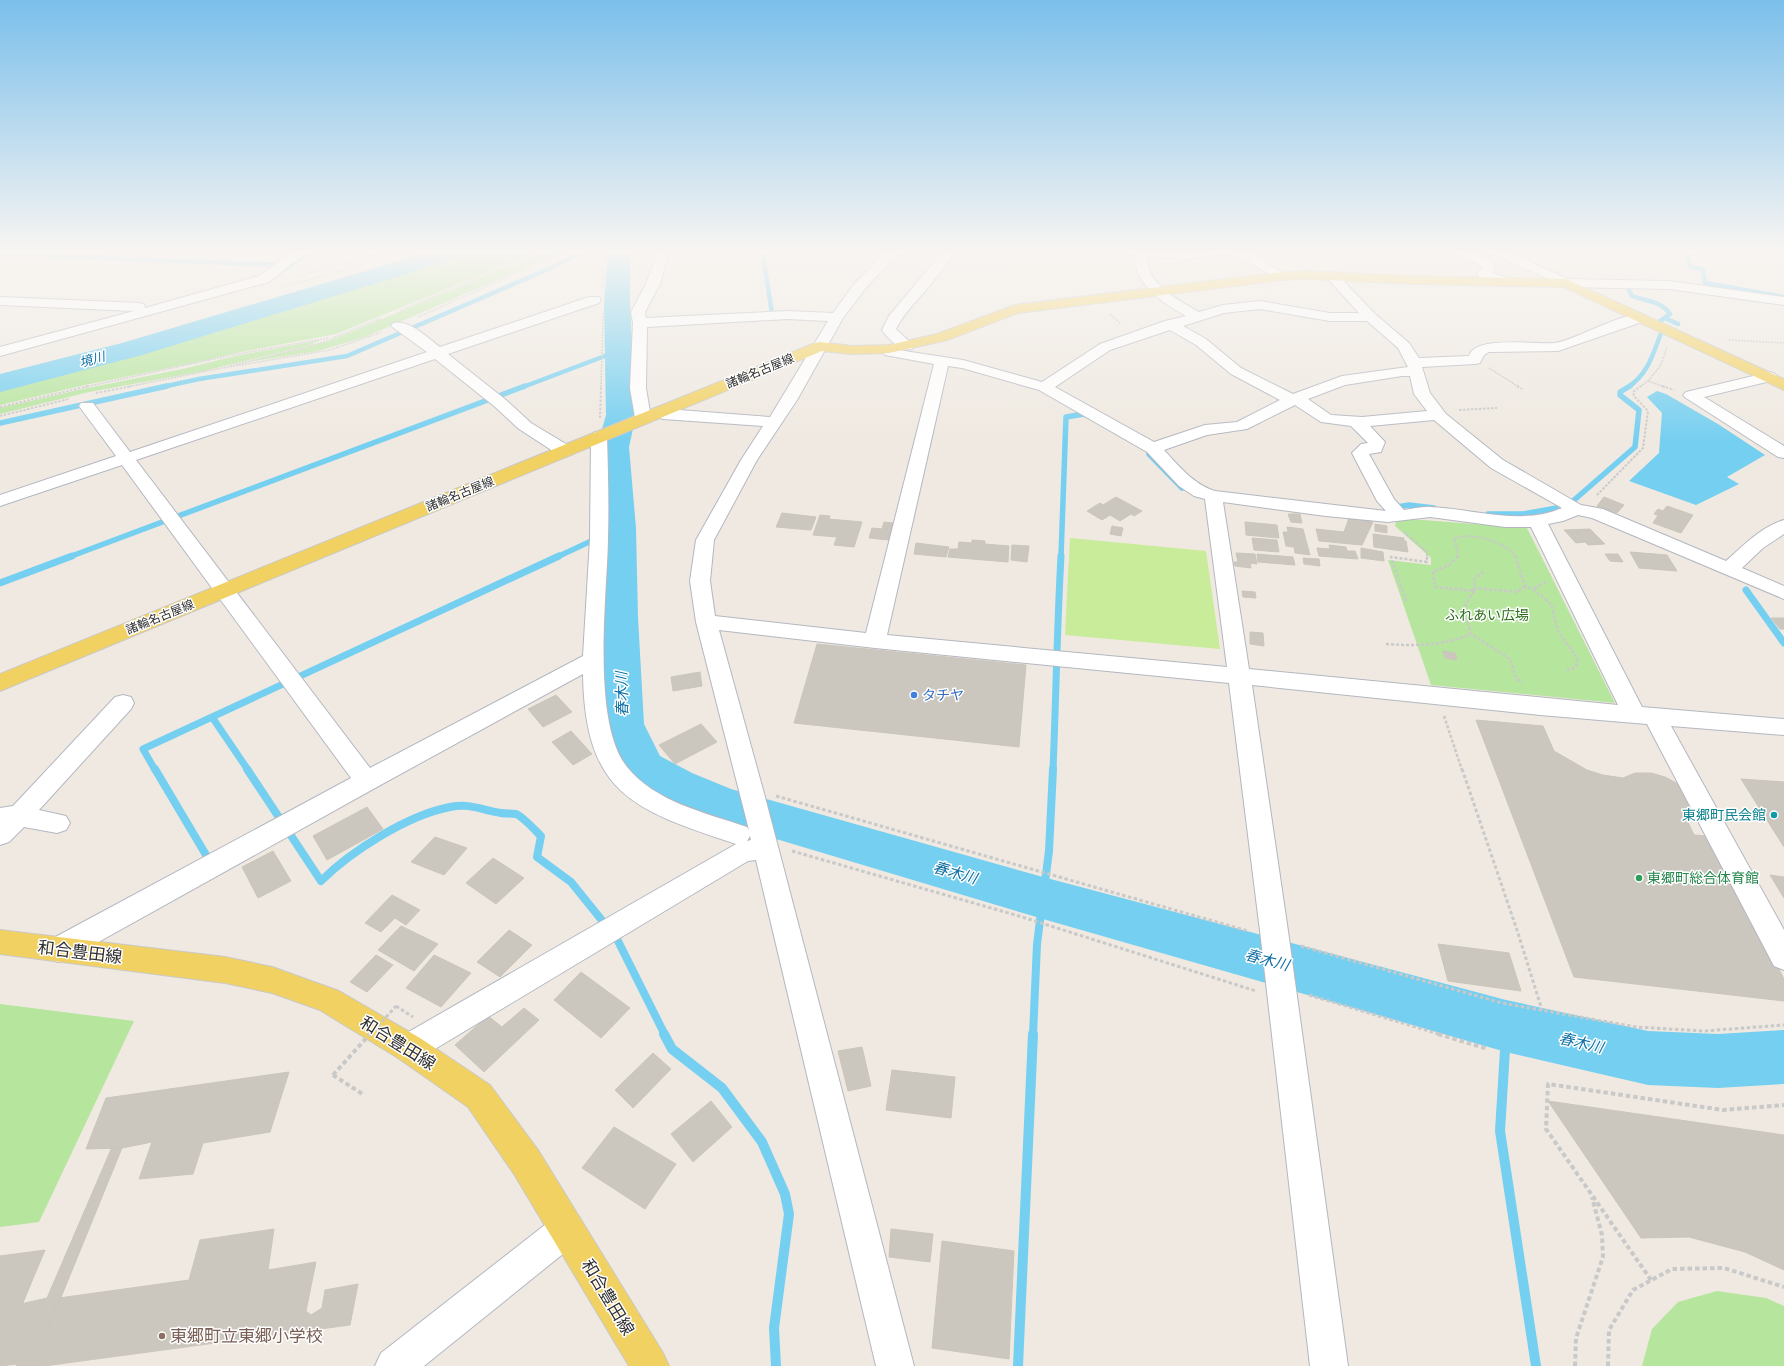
<svg xmlns="http://www.w3.org/2000/svg" width="1784" height="1366" font-family="Ubuntu,'Noto Sans JP',sans-serif">
<rect width="100%" height="100%" fill="#efe9e1"/>
<!-- green -->
<path fill="#b6e59e" d="M473,250H542L336,334L231,354L208,360L85,385L0,405V389L77,369L252,319L289,305Z
M548,250H567L365,337L318,351L242,363L329,341Z
M321,340L310,345L204,371L89,392L0,414V408L78,390L187,368L235,356Z
M1397,518L1527,528L1615,703L1431,685L1388,560L1431,565V558L1395,526Z
M0,1004L134,1021L39,1222L0,1227Z
M1717,1291L1766,1298L1784,1306V1366H1642L1652,1329L1678,1302Z"/>
<!-- pitch -->
<path fill="#c9ec9a" d="M1070,538L1206,551L1220,649L1065,635Z"/>
<!-- water -->
<path fill="#75cff0" d="M1657,391L1666,394L1718,424L1765,455L1727,477L1739,484L1696,505L1629,481L1659,453L1662,413L1647,397Z"/>
<g fill="none" stroke-linecap="round" stroke-linejoin="round">
<!-- stream-far4 -->
<path stroke="#75cff0" stroke-width="4.5" d="M762,250L772,313
M1687,250L1690,267L1703,269L1705,283L1784,297
M0,254L284,265
M276,273L286,269L311,250
M1629,290L1632,296C1646,301 1661,301 1670,314L1660,321
M1665,318L1678,324
M162,387L199,379L347,356L553,267L587,250
M523,387L618,351
M1628,387C1648,374 1653,354 1661,333"/>
<!-- stream-far3 -->
<path stroke="#75cff0" stroke-width="5.5" d="M0,423L167,386
M1149,454L1182,488
M1573,501L1635,447L1639,410L1620,395V392L1630,386
M1397,507L1409,505L1434,508
M1488,514H1523L1557,508
M69,557L525,386
M557,557L619,528
M1061,557L1066,417L1084,414L1090,417"/>
<!-- stream-far2 -->
<path stroke="#75cff0" stroke-width="7" d="M0,583L72,556
M1746,590L1784,643
M212,717L248,770
M155,770L143,749L559,556
M1053,770C1056,698 1057,627 1061,556"/>
<!-- stream-far1 -->
<path stroke="#75cff0" stroke-width="8" d="M155,769L209,860
M247,769L321,881C351,851 408,815 450,807C471,803 481,810 501,813C505,814 511,813 516,814C522,816 536,831 541,836L537,857L571,882L617,939L665,1035
M1506,1026V1035
M1033,1035L1037,944L1049,851L1053,769"/>
<!-- stream -->
<path stroke="#75cff0" stroke-width="10" d="M664,1034L672,1049L722,1088L762,1142L785,1194L789,1214L774,1328L776,1366
M1506,1034L1500,1131L1536,1366
M1018,1366L1033,1034"/>
<!-- river -->
<path fill="#75cff0" fill-rule="evenodd" d="M436,250H471L468,255L142,355L0,392V374L122,343Z
M608,250H630V304L636,415L629,447L636,528L638,618L644,724L660,756L692,773L731,789L1043,877L1506,1000L1648,1031L1718,1034L1784,1030V1084L1718,1088L1648,1085L1506,1052L1043,919L719,822L703,817L660,797L627,779L602,724L600,618L602,528L597,447L606,415L604,304Z"/>
</g>
<!-- building -->
<path fill="#cbc7bf" stroke="#cbc5ba" d="M1116,497L1142,511L1134,516L1131,514L1120,521L1110,515L1102,520L1087,511L1100,503L1103,505Z
M1604,497L1624,505L1617,513L1597,506Z
M1667,506L1693,515L1681,533L1653,523L1658,515L1654,514L1658,509L1663,511Z
M782,513L816,517L811,530L776,527Z
M1288,514H1300L1302,523L1291,522Z
M820,515L830,516L829,519L862,522L854,547L834,545L837,537L813,535Z
M1349,518L1373,522L1362,545L1319,541L1316,529L1344,532Z
M884,522L893,523L889,540L869,538L872,528L882,529Z
M1245,522L1277,525L1279,538L1246,535Z
M1375,524L1387,526V533L1375,531Z
M1112,526L1123,528L1121,536L1110,534Z
M1287,527L1303,529L1310,555L1295,553L1294,547L1286,546L1283,532H1288Z
M1590,529L1605,544L1588,545L1585,542L1576,543L1564,530Z
M1373,534L1404,538V541H1406L1408,552L1374,547Z
M1252,538L1277,540L1279,552L1254,550Z
M972,540L985,541V544L1009,546L1008,562L948,557L950,549H958L959,542L972,543Z
M916,543L949,547L946,557L914,554Z
M1012,545L1029,546L1027,562L1011,560Z
M1329,545L1346,547L1347,551H1355L1358,559L1319,556L1317,548L1330,549Z
M1361,548L1383,552L1384,561L1361,558Z
M1630,552L1667,555L1677,571L1639,568Z
M1236,553L1255,554L1257,564L1250,563L1251,568L1235,566L1234,562H1238Z
M1257,554L1293,557L1295,565L1258,562Z
M1605,554H1618L1623,562L1610,561Z
M1303,558L1319,559L1320,566L1304,564Z
M1242,591L1255,592L1256,598L1243,597Z
M1771,618H1784V629H1780Z
M1250,632L1263,633L1264,646L1250,644Z
M817,644L1026,665L1019,747L794,723Z
M1443,651L1455,653L1457,660L1445,658Z
M700,672L702,686L673,691L671,677Z
M556,695L572,712L543,727L528,709Z
M1476,720L1543,726L1554,751L1587,770L1603,775L1623,778L1635,773H1651L1665,777L1680,785L1696,815L1687,820L1694,835L1709,836L1784,979V1001L1574,977Z
M701,724L717,742L675,764L659,745Z
M571,731L592,754L573,765L552,742Z
M1741,779L1784,782V847Z
M367,807L383,829L327,860L313,836Z
M435,837L467,848L444,875L411,862Z
M273,851L291,881L258,898L242,867Z
M493,858L524,878L496,904L466,883Z
M1770,875L1784,877V898Z
M392,895L420,910L406,925L395,918L381,932L365,923Z
M401,926L438,944L414,971L378,950Z
M509,930L532,945L500,977L477,962Z
M1438,944L1509,953L1521,991L1448,981Z
M376,955L393,965L367,992L350,982Z
M434,955L471,973L441,1007L406,988Z
M581,972L630,1008L601,1038L554,1000Z
M524,1008L539,1020L484,1072L455,1045L488,1016L502,1027Z
M862,1047L871,1086L848,1091L838,1051Z
M653,1053L671,1069L633,1108L615,1090Z
M892,1070L955,1077L951,1118L886,1110Z
M289,1072L270,1132L203,1143L193,1174L139,1179L152,1142L122,1148L86,1149L106,1098Z
M711,1101L732,1127L693,1162L671,1134Z
M1548,1101L1784,1135V1270L1745,1252L1689,1237L1641,1238Z
M614,1127L676,1164L645,1209L582,1168Z
M112,1147L122,1148L33,1366H16L17,1364L0,1366V1325L8,1307L47,1298Z
M274,1229L268,1270L316,1262L306,1311L311,1315L322,1308L325,1290L358,1284L350,1325L44,1366H33L59,1298L189,1280L200,1240Z
M891,1229L933,1234L930,1262L889,1257Z
M942,1241L1014,1251L1009,1359L932,1348Z
M45,1250L22,1305L8,1307L0,1325V1256Z"/>
<g fill="none" stroke-linecap="round" stroke-linejoin="round">
<defs>
<path id="minor" d="M295,250H309L269,282L0,356V347L134,311L0,305V297L139,303L144,304L145,308L259,276Z
M659,250H671L668,254L660,284L645,312L646,318L787,311L833,313L855,283L888,250H901L865,289L843,318L797,400L757,460L714,540L710,581L715,616L866,633L934,364L885,355L882,349L884,346C892,344 892,347 898,350L963,360L1042,382L1100,344L1165,321L1186,316C1163,303 1134,285 1135,255L1123,253L1121,250L1177,252L1242,250L1251,253L1288,276L1282,280L1277,279L1243,259L1228,253L1189,259L1147,257C1147,285 1178,300 1199,312L1223,305L1260,301L1330,313H1359L1326,277L1327,274H1337L1375,314L1409,343L1419,358L1469,356C1475,335 1537,345 1555,343C1576,340 1625,310 1645,315L1647,318L1645,321L1558,351L1489,352L1484,355L1480,363L1475,364L1422,367L1430,393L1446,414L1503,460L1581,505L1603,509L1726,561C1743,546 1762,526 1784,520V534L1763,548L1742,568L1784,586V599L1592,518L1578,515L1563,521L1548,524L1642,707L1784,719V735L1671,726L1784,930V970L1774,966L1647,724L1540,715L1252,685L1288,931L1348,1366H1310L1260,931L1229,683L875,648L719,630L765,797L914,1366H876L756,860L748,861L420,1058L409,1062L398,1058L394,1048L398,1038L736,844C634,810 585,795 583,674L375,788L68,959L58,962L48,959L44,950L48,941L351,778L122,465L0,506V495L116,456L79,406L81,403H93L130,452L427,352L391,326L393,323C409,319 428,338 440,347L589,297H599L601,300L599,303L448,354L506,400L531,423L571,447L573,451L571,455L565,456L559,455L519,429L494,406L435,359L136,460L370,768L583,656L590,539L591,436L593,433L599,431L605,433L607,436C608,470 609,505 608,539C607,596 591,722 627,767C655,802 706,813 747,827L749,830L696,622L690,581L696,540L741,460L763,426L663,419L653,415L651,412L653,409L659,407L666,409L770,417L828,321L787,319L647,327L646,388L651,418L649,421L643,423L637,421L635,418L630,388L633,323L631,312L646,284ZM1260,309L1330,321H1367L1398,348L1408,367L1342,376L1293,394L1241,368L1206,339L1183,326L1224,313ZM1170,330L1196,345L1231,374L1280,400L1237,422L1205,425L1154,442L1055,387L1110,350ZM948,366L962,368L1039,390L1147,452L1179,486L1194,496L1205,499L1227,667L887,635ZM1402,376H1410L1414,394L1427,411L1362,417L1331,415L1308,399L1345,385ZM1295,405L1321,422L1351,426L1368,443L1361,444L1352,453L1377,501L1386,511L1215,491C1193,484 1179,466 1164,450L1207,435L1247,429ZM1434,420L1491,468L1562,508C1521,526 1474,509 1431,507C1423,506 1413,509 1404,510L1394,499L1369,454L1381,452L1385,442L1370,426ZM1223,502L1326,516L1388,522L1430,517L1505,527H1531L1618,705L1249,669ZM750,836L751,840L747,841Z
M944,250H956C947,263 937,277 926,290C915,303 904,313 896,329L914,346L912,349C901,352 888,339 882,330L889,316Z
M1453,250H1469L1492,261L1494,264L1493,273L1508,278L1509,281L1503,285L1478,276L1477,273L1482,269V266L1455,253Z
M1488,250H1504L1568,279L1669,281L1784,297V305L1669,289L1566,287L1490,253Z
M1770,372L1775,374L1778,377L1775,380L1704,397L1784,446V458L1778,457L1686,398L1683,395L1686,392Z
M123,695L131,697L134,703L131,709L39,810L66,816L70,823L66,830L57,833L24,827L9,842L0,845V808L13,806L115,697Z
M567,1212L579,1217L584,1229L579,1241L424,1366H375L381,1353L555,1217Z"/>
<path id="major" d="M1308,271L1414,276L1566,279L1784,379V390L1564,287L1414,284L1308,279L1282,280L1018,313L947,340L889,353L852,354L822,351L0,691V674L815,343L820,342L852,346L889,345L937,334L1015,305L1282,272Z
M0,930L225,957L272,967L339,991L420,1038L490,1085L538,1150L663,1353L669,1366H629L514,1174L468,1107L398,1058L320,1010L272,993L225,983L0,954Z"/>
</defs>
<!-- minor casing -->
<use href="#minor" stroke="#b4b7c1" stroke-width="2"/>
<!-- major casing -->
<use href="#major" stroke="#c9c9c9" stroke-width="2"/>
<!-- path-far4 -->
<path stroke="#c9c9c9" stroke-width="1.5" stroke-dasharray="2 1" stroke-linecap="butt" d="M1681,250V261L1684,271
M1335,251V253L1345,261
M1433,259L1443,264
M295,277L391,250
M283,287L412,250
M603,288L604,250
M401,310L545,250
M1110,314L1121,324
M418,317L569,250
M1729,340L1784,343
M230,366L321,343L381,318
M1489,368L1519,387
M85,387L232,355L328,338
M127,387L222,368L330,350L382,332
M601,387L603,313
M1640,387L1648,381
M1665,387L1648,381L1661,365L1667,347"/>
<!-- path-far3 -->
<path stroke="#c9c9c9" stroke-width="2" stroke-dasharray="2.5 1.5" stroke-linecap="butt" d="M1517,386L1522,389
M1662,386L1674,390
M96,393L132,386
M0,407L89,386
M1459,410L1497,408
M0,416L69,399
M600,418L601,386
M1597,495L1643,448L1648,411L1634,396L1633,392L1641,386
M1404,532L1427,552V557
M1457,557L1458,552L1454,539C1471,531 1506,542 1516,557"/>
<!-- path-far2 -->
<path stroke="#c9c9c9" stroke-width="2.5" stroke-dasharray="3 2" stroke-linecap="butt" d="M1458,556L1449,565L1433,572L1435,587L1474,591L1475,578L1485,571
M1515,556L1525,586L1533,589
M1546,582L1533,589L1551,604L1558,631L1577,658L1578,663L1574,668L1565,671
M1474,588L1517,592L1525,586
M1474,591L1463,609L1471,634L1510,659L1516,678L1522,683
M1406,601L1391,557L1427,562V556
M1386,644C1416,646 1443,646 1471,634
M1444,716L1462,770"/>
<!-- path-far1 -->
<path stroke="#c9c9c9" stroke-width="3" stroke-dasharray="3.5 2.5" stroke-linecap="butt" d="M1462,769L1518,933L1542,1010
M776,796L1248,931
M792,851L1019,916L1256,991
M1301,946L1502,1003L1636,1027L1704,1031L1784,1025
M1309,995L1442,1035
M396,1006L413,1017"/>
<!-- path -->
<path stroke="#c9c9c9" stroke-width="4" stroke-dasharray="4.5 3" stroke-linecap="butt" d="M1438,1034L1488,1049
M333,1075L364,1095
M1651,1280L1546,1129L1548,1084L1723,1110L1784,1105
M1575,1366L1576,1338L1603,1257L1602,1235L1592,1197
M1608,1366L1609,1330L1633,1290L1672,1269L1724,1268L1784,1287"/>
<!-- minor -->
<use href="#minor" fill="#fff" fill-rule="evenodd"/>
<!-- major -->
<use href="#major" fill="#f2d163" fill-rule="evenodd"/>
<!-- path-bridge-far1 -->
<path stroke="#c9c9c9" stroke-width="3" stroke-dasharray="3.5 2.5" stroke-linecap="butt" d="M370,1035L396,1006"/>
<!-- path-bridge -->
<path stroke="#c9c9c9" stroke-width="4" stroke-dasharray="4.5 3" stroke-linecap="butt" d="M333,1075L370,1034"/>
</g>
<!-- sky -->
<linearGradient id="sky" x2="0" y2="1"><stop stop-color="#7abfeb"/><stop offset="0.57" stop-color="#f8f5f2"/><stop offset="1" stop-color="#f8f5f2" stop-opacity="0"/></linearGradient>
<rect width="1784" height="441" fill="url(#sky)"/>
<!-- markers -->
<circle fill="#3f7fe0" stroke="#fff" stroke-width="1.5" cx="914" cy="695" r="4"/>
<circle fill="#0f9aa8" stroke="#fff" stroke-width="1.5" cx="1774" cy="815" r="4"/>
<circle fill="#2e9e5b" stroke="#fff" stroke-width="1.5" cx="1639" cy="878" r="4"/>
<circle fill="#8d6e63" stroke="#fff" stroke-width="1.5" cx="162" cy="1336" r="4"/>
<g text-anchor="middle" stroke-width="3" stroke-linejoin="round" paint-order="stroke">
<!-- far-street labels -->
<g font-size="12" fill="#2e2e2e" stroke="#fff">
<text transform="translate(760 371) rotate(-22)" y="4">諸輪名古屋線</text>
<text transform="translate(460 494) rotate(-22)" y="4">諸輪名古屋線</text>
<text transform="translate(160 617) rotate(-22)" y="4">諸輪名古屋線</text>
</g>
<!-- far-water labels -->
<g font-size="13" font-style="italic" fill="#0d6fa3" stroke="#fff">
<text transform="translate(92 359) rotate(-15)" y="5">境川</text>
</g>
<!-- park labels -->
<g font-size="14" fill="#2c6e1b" stroke="#fff">
<text x="1487" y="620">ふれあい広場</text>
</g>
<!-- shop labels -->
<g font-size="14" fill="#366cbe" stroke="#fff" text-anchor="start">
<text x="922" y="700">タチヤ</text>
</g>
<!-- culture labels -->
<g font-size="14" fill="#0d838f" stroke="#fff" text-anchor="end">
<text x="1766" y="820">東郷町民会館</text>
</g>
<!-- leisure labels -->
<g font-size="14" fill="#27864d" stroke="#fff" text-anchor="start">
<text x="1647" y="883">東郷町総合体育館</text>
</g>
<!-- water labels -->
<g font-size="15" font-style="italic" fill="#0d6fa3" stroke="#fff">
<text transform="translate(622 694) rotate(-91)" y="5">春木川</text>
<text transform="translate(955 873) rotate(16)" y="5">春木川</text>
<text transform="translate(1267 960) rotate(15)" y="5">春木川</text>
<text transform="translate(1581 1043) rotate(13)" y="5">春木川</text>
</g>
<!-- near-street labels -->
<g font-size="17" fill="#2e2e2e" stroke="#fff">
<text transform="translate(80 952) rotate(7)" y="6">和合豊田線</text>
<text transform="translate(398 1043) rotate(32)" y="6">和合豊田線</text>
<text transform="translate(608 1297) rotate(59)" y="6">和合豊田線</text>
</g>
<!-- near-education labels -->
<g font-size="17" fill="#785e54" stroke="#fff" text-anchor="start">
<text x="170" y="1342">東郷町立東郷小学校</text>
</g>
</g>
</svg>
